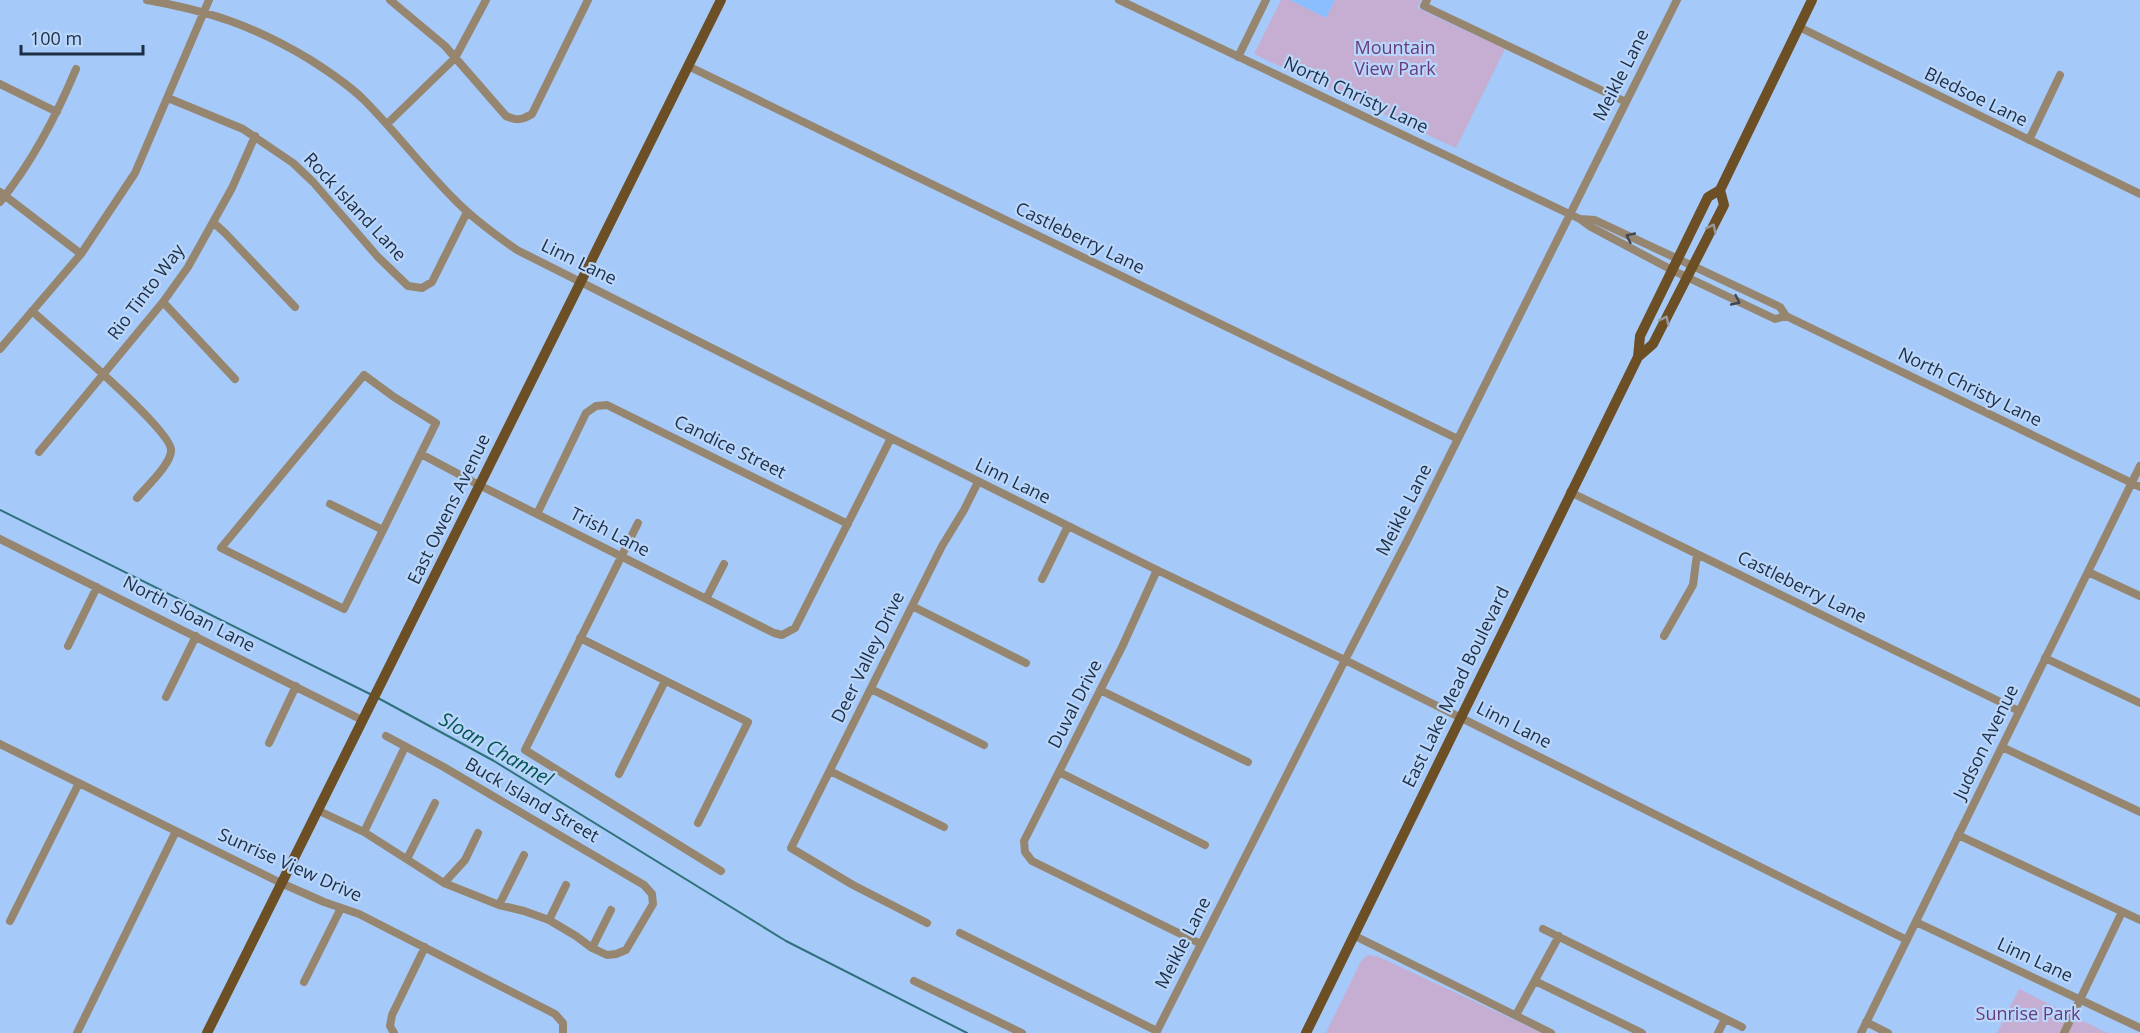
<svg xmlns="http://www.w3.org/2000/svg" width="2140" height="1033" font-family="'Open Sans',sans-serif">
<rect width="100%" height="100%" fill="#a5caf9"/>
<!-- built -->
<path fill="#8bbefe" d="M1290,0H1335L1326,18Z"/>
<!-- green -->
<path fill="#c6add2" d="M1281,0H1290L1326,18L1335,0H1421L1417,8L1505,49L1456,148L1254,54Z
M1368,955L1379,957L1542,1033H1326L1361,961Z
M2019,989L2107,1033H1997Z"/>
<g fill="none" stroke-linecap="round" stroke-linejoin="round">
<!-- stream -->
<path stroke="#307279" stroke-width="2" d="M0,510L370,694
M378,698L494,761L786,941L967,1033"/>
<!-- minor -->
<path stroke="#968670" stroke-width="8" d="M147,0C210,11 254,26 309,59C328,71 348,84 364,100C395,131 422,167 453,198C472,218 494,234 517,250L891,438L1157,570L1345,660L1907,940
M390,0L445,46L506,116C517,121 522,120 532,114L588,0
M1119,0L1580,219L1591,227L1672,270L1775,319L1786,316
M1427,0L1424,6L1626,102
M1799,27L2140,194
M1238,57L1266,0
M688,66L1458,439
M0,84L57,112
M168,98L243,129L293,163L313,182L378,257L408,286L422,288L432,282L467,212
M387,124L455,58L486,0
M2029,140L2060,75
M0,192L81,254
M0,202C33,161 56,117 76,69
M1580,219L1595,220L1780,307L1786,316L2140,487
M214,223L225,233L295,307
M163,302L235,379
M32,311C53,330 171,429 171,450C172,463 146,487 137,498
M0,349L81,254L135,173L209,0
M364,375L394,397L436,423L344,609L221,548Z
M39,452L163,302L188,267L232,188L255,136
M421,454L479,485L774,633L782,635L795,628L891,438
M1570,492L2019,711
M330,504L383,530
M537,514L586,413L596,406L607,405L848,524
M638,523L525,750L721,871
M0,539L362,720
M1157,570L1122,647L1024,841L1025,852L1032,861L1201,944
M2088,572L2140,596
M1042,579L1068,526
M706,599L724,564
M912,606L1026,663
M1664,636L1693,585L1697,554
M580,638L748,722L698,823
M68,646L97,587
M2045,658L2140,703
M871,689L984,745
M1100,690L1248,762
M166,697L196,636
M269,743L296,686
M0,744L281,883L324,902L359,914L555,1014L563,1023V1033
M2002,747L2140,812
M830,771L944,827
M1059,772L1205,845
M619,774L665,681
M317,810L364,832L444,883L499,905L524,911L549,920L576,936L592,948L607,955L616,954L626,950L653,904L652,894L644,885L442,766L386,736
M364,832L405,747
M1958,835L2140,920
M407,859L435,803
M444,883L465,860L478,833
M499,905L524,855
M549,920L566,885
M10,921L79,783
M1916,922L2140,1028
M927,923L853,885L791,848L942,546L964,510L978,482
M1543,929L1742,1027
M960,933L1157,1031
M1353,935L1551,1033
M592,948L611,910
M914,981L1022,1033
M1535,981L1642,1033
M304,982L341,908
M1516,1015L1559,936
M1866,1022L1888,1033
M77,1033L176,831
M394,1033L390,1026L392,1015L425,947
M1156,1033L1345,660L1411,533L1677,0
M1718,1033L1725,1019
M1861,1033L2140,466
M2064,1033L2122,912"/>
<!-- major -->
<path stroke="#6c4f25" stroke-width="10" d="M1638,357L1653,344L1724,205L1720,190
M207,1033L721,0
M1306,1033L1638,357L1640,336L1708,197L1720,190L1812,0"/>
</g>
<!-- one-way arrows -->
<defs><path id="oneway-chevron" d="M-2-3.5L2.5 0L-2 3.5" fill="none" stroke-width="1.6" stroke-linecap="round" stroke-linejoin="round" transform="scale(1.5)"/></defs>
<g stroke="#97999a">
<use href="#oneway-chevron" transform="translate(1712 228) rotate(-63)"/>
<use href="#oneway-chevron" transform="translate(1665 320) rotate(-63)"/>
</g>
<g stroke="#414852">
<use href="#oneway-chevron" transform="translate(1630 237) rotate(-155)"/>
<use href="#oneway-chevron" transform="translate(1736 301) rotate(25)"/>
</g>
<g text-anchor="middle" stroke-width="4.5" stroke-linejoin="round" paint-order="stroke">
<!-- park labels -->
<g font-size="18" fill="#693c7c" stroke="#bad6fa">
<text x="1395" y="54">Mountain<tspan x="1395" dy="21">View Park</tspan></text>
<text x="2028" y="1020">Sunrise Park</text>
</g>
<!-- street labels -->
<g font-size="18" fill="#1c2e45" stroke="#bad6fa">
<text transform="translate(1621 75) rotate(-63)" y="6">Meikle Lane</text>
<text transform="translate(1356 95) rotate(25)" y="6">North Christy Lane</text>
<text transform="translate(1976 97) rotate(26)" y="6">Bledsoe Lane</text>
<text transform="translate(355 207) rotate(47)" y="6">Rock Island Lane</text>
<text transform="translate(1080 238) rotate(26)" y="6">Castleberry Lane</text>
<text transform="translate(579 262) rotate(26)" y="6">Linn Lane</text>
<text transform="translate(146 292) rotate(-53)" y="6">Rio Tinto Way</text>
<text transform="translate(1970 387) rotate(26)" y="6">North Christy Lane</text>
<text transform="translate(730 447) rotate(26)" y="6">Candice Street</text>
<text transform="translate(1013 481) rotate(26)" y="6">Linn Lane</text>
<text transform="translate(449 509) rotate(-64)" y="6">East Owens Avenue</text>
<text transform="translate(1404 510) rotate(-63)" y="6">Meikle Lane</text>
<text transform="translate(610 532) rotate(27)" y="6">Trish Lane</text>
<text transform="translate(1802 587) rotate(26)" y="6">Castleberry Lane</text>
<text transform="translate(189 614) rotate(27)" y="6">North Sloan Lane</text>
<text transform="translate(868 657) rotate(-64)" y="6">Deer Valley Drive</text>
<text transform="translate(1456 687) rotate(-64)" y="6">East Lake Mead Boulevard</text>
<text transform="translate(1075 704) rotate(-63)" y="6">Duval Drive</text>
<text transform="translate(1514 725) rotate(27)" y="6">Linn Lane</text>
<text transform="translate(1986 742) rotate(-64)" y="6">Judson Avenue</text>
<text transform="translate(532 800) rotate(30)" y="6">Buck Island Street</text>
<text transform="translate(290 865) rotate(24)" y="6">Sunrise View Drive</text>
<text transform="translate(1183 943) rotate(-63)" y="6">Meikle Lane</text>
<text transform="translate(2035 960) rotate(25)" y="6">Linn Lane</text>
</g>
<!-- water labels -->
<g font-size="20" font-style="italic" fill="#065555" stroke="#bad6fa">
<text transform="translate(496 749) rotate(30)" y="7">Sloan Channel</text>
</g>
</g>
<!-- scale -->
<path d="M21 45v9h122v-9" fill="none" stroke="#1c2e45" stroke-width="3"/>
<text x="30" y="45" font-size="18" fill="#1c2e45" stroke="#bad6fa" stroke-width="4.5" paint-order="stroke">100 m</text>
</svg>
